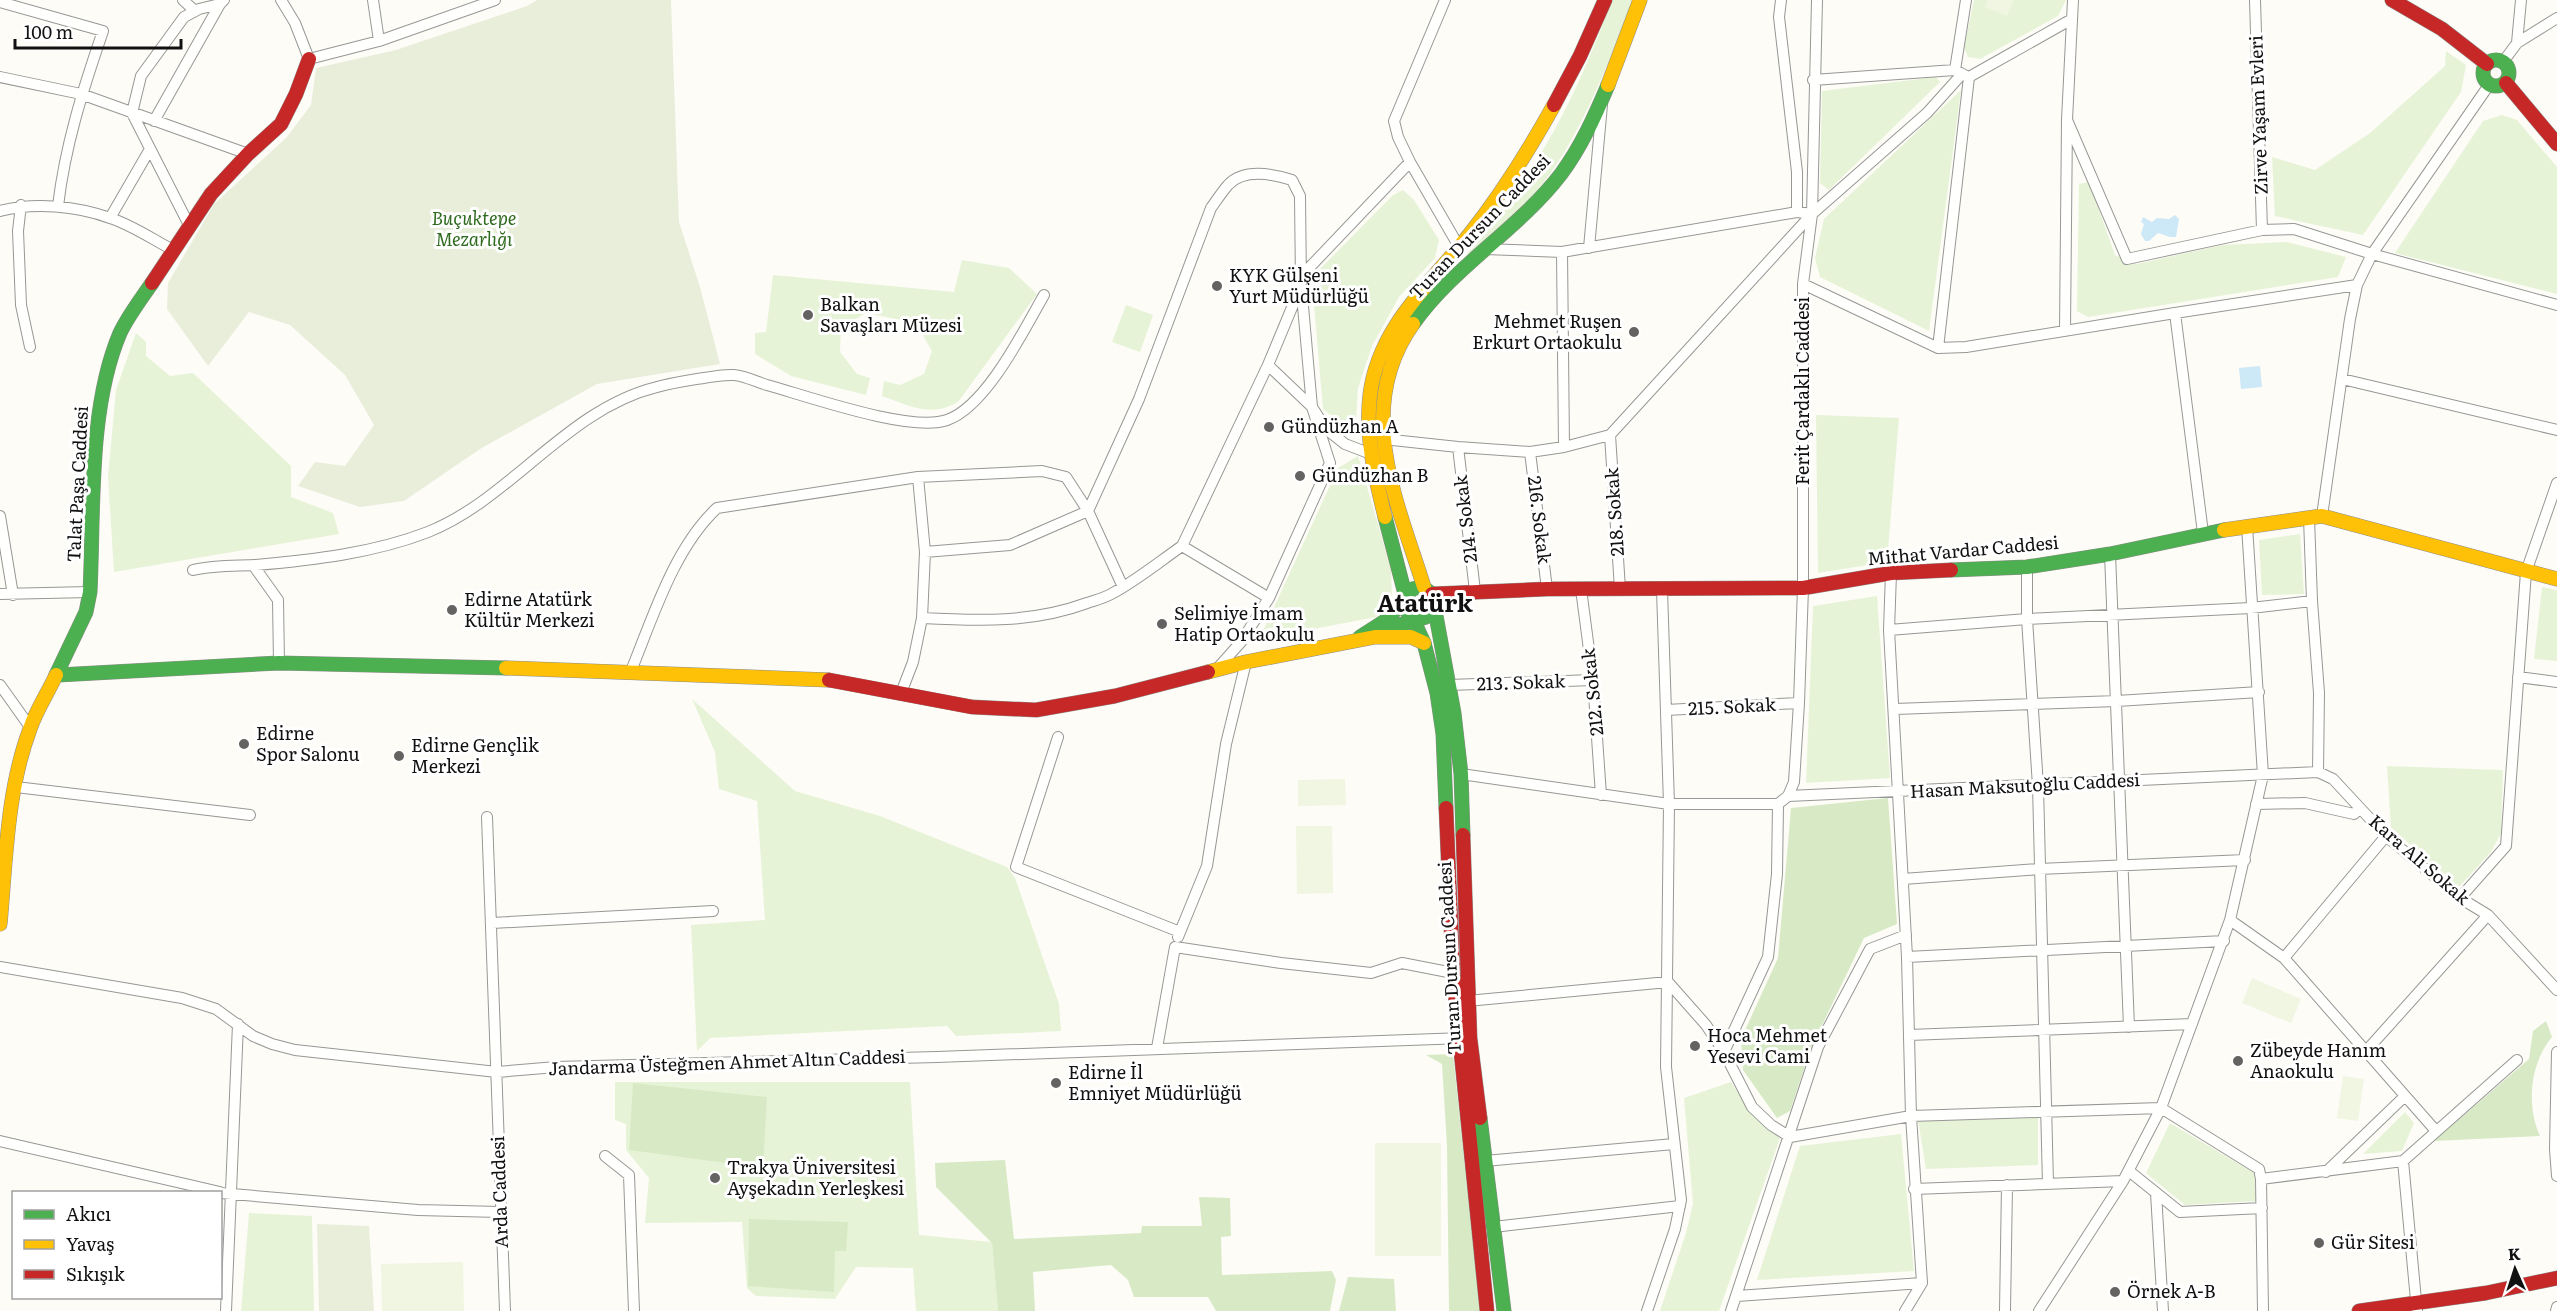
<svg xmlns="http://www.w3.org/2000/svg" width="2557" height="1311" font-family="Literata,serif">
<rect width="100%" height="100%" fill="#fdfcf7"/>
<!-- green -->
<path fill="#e7f3d7" d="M1612,0H1633C1608,63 1583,132 1541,186C1521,211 1494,232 1471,254H1467C1489,223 1515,193 1536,161C1567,113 1592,54 1612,0Z
M1974,0H2066L2058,16L1980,59L1968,57L1964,48Z
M2446,51L2466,65L2461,92L2363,235L2275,216L2272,157L2315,170L2370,133L2445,66Z
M1936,77L1940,82L1829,190L1820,183L1822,91Z
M1961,90L1929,331L1820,277L1815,258L1824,219Z
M2502,115L2517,120L2557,167V294L2395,253L2483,121Z
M2089,182L2115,255L2137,264L2222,245L2287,242L2346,257L2338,277L2088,317L2077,311L2079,184Z
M1403,190L1414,200L1439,240L1435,258L1399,297L1372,346L1358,388L1355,434L1323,409L1314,305L1316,273L1393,195Z
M962,260L1009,268L1037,294L958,402C930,418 911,406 882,396L884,381L900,385L924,374L932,351L916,323L866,313L841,328L840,352L857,374L870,378L866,395L791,376L755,354V333L766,332L773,275L954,292Z
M1126,305L1153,315L1140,352L1112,342Z
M136,333L146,342V356L170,376L193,373L291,466V497L333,513L339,534L114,572L108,477L116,390Z
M1816,415L1899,418L1887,562L1818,573Z
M1358,456L1391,569L1392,597L1376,617L1266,638L1264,629L1338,468Z
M2300,534L2304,594L2262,595L2259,540Z
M2542,587L2557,590V661L2534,659Z
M1877,596L1890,778L1806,783L1813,606Z
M692,699L795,791L880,816L1007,867L1015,878L1059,1004L1061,1031L956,1036L947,1026L710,1038L697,1051L691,925L765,920L757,801L719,789L715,752Z
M2387,766L2503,770L2501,833L2491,852L2459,887L2391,828Z
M615,1082H910L919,1235L992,1242L998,1311H916L913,1268L856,1267L835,1299L756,1296L747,1288L742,1222L645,1223L649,1178L626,1150V1124L615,1120Z
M1731,1082L1753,1115L1780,1138L1719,1311H1660L1686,1233L1693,1204L1684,1098Z
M2405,1112L2414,1123L2402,1151L2363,1154Z
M2038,1118V1165L1926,1169L1918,1120Z
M2170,1123L2254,1173L2257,1201L2185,1205L2146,1173Z
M1901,1134L1914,1271L1757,1280L1800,1146Z
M249,1213L312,1216L314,1311H241Z"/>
<!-- forest -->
<path fill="#d8eac5" d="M1888,798L1897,924L1864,938L1811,1048L1790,1111L1777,1118L1743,1070L1741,1039L1778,958L1791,808Z
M2546,1021L2552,1037C2530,1063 2526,1105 2540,1136L2434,1141L2529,1059L2533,1031Z
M1453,1054L1480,1311H1449L1447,1146L1442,1064L1426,1055Z
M633,1083L767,1097L763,1168L629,1150Z
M1005,1160L1014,1239L1141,1233L1142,1226H1202L1199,1197L1230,1198L1231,1236L1221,1237L1222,1275L1332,1271L1336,1280L1330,1311H1216L1208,1297H1134L1128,1280L1111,1265L1033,1272L1035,1311H998L992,1243L936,1187L935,1163Z
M749,1219L848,1222L846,1251H835L834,1292L748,1286Z
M1348,1277L1394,1279L1396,1311H1339Z"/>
<!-- cemetery -->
<path fill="#e9eedb" d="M537,0H671L679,222L700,287L720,364L597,384L480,449L404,501L360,507L298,486L315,462L345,466L374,425L345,375L290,325L249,312L208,366L167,309L168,283L214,204L286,138L311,105L316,68L396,50L527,6Z
M317,1224L369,1226L374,1311H319Z"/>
<!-- pitch -->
<path fill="#f0f6e1" d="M1988,0H2014L2007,16L1985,7Z
M1345,779L1346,805L1298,806V780Z
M1296,826H1332L1333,893L1297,894Z
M2252,978L2301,999L2291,1023L2242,1003Z
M2343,1076L2364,1079L2358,1121L2337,1118Z
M1375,1143H1441V1256H1375Z
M463,1262L464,1311H382L381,1264Z"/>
<!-- water -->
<path fill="#cde8f7" d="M2175,215L2179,219L2176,237H2170L2158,233L2149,241H2145L2141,234L2144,224L2141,222L2143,217L2152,222L2157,218L2169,219Z
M2260,366L2262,387L2241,389L2239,368Z"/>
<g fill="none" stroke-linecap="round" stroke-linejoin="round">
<defs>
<path id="street" d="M183,0L195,11
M281,0L295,23L309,59L379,41L495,0
M373,0L379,41
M1781,0L1779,17L1797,172V212
M2255,0L2262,230
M0,2L103,31C83,89 65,146 58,206
M2517,43L2557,18
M2503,62L2517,43L2521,0
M1955,70L1966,0
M0,77L81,94L248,154
M1969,77L2072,19
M1813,80L1955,70L1968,77
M2067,120L2127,259L2262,230L2294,229L2372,254L2557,305
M154,121L220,4
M1410,162L1398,137L1394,121L1445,0
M21,205L18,231L21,305L30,347
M0,211C34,202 77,206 110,218C132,225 152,239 173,250
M110,218L150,149
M189,225L132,113L141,76L184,17L199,9L220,4L224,0
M1589,248L1602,105
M1485,249L1562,252L1564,447
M1562,252L1797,212L1812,214
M1803,284L1938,348L1966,347L2175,313
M2065,330L2067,120L2073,0
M1938,348L1969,77
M1268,365L1308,269L1410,162L1458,245
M2342,379L2557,430
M1610,435L1620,589
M1383,439L1458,447L1530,452L1564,447L1610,435L1812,214L1927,113L1962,74
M1458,447L1475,591
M1530,452L1547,589
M918,477L925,552
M1088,511L1139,399L1211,208C1216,201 1222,192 1228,185C1244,168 1273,174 1292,180L1300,196L1301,284L1312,407L1326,429L1345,444L1371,454
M0,516L13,595
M2322,516L2350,319L2357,285L2372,254L2489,85
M2309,518L2312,601L2319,693L2318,772
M2203,533L2175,313L2357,285
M1182,546L1268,365L1312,407L1330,463L1269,598
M2110,554L2129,1027
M253,565L278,600L279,663
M2027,567V619L2038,786L2048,1184
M193,570C214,565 234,566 256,565C313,560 374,553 428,532C511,499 567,409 657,387C671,383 721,374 734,375C745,376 757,382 767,385C807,396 911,433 947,420C986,407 1024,330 1044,295
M1891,573L1889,630L1907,957L1911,1116L1922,1283L1905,1311
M1581,589L1593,680L1601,795
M0,594L90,592
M922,618C979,621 1033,623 1087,603C1096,600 1105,598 1113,593C1137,580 1159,562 1182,546L1269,598L1241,642L1216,670
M1889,630L2027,619L2251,608L2312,601
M631,671C653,617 674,548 717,508L918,477L1042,471L1066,477L1088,511
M2518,677L2557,682
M0,685L30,727
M1449,685L1593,680
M901,693L913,662L922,618L925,552L1010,545L1088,511L1123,587
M1895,709L2117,701L2259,692
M1666,710L1799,703
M1058,737L1016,867L1180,932
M1461,774L1669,804H1778L1788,796L1794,782L1799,703L1803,588V284L1812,214L1817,0
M16,787L250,815
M1788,796L2318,772L2333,779L2386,836L2460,898L2488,915L2557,990
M2256,804L2305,803L2354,814L2360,808
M487,817L505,1311
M1903,879L2039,869L2245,860
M2460,898L2506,846L2526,572L2557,483
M2230,920L2284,958L2436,1131
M492,923L713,911
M1178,937L1207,866L1226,744L1246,662
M1907,957L2224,941
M2284,958L2386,836
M0,967L182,998L216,1009L253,1036L272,1044L295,1050L497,1072L556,1067L937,1057L1464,1038
M1668,982L1706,1025L1724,1052L1752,1107L1771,1125L1790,1137L1911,1116L2161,1108L2259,1169L2261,1179L2263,1311
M1467,1001L1668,982
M1909,1035L2192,1024
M1157,1048L1175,947L1281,963L1371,973L1402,963L1453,973
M2367,1050L2488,915
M1724,1052L1768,957L1777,874L1778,804
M2557,1052L2555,1149L2557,1176
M0,1141L220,1192
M605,1156L629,1175L634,1311
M1485,1161L1674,1144
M2403,1161L2417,1311
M2129,1171L2180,1212L2262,1208
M2326,1172L2405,1096
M2261,1179L2403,1161L2517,1060
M1914,1189L2123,1181
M220,1193L418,1210L500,1212
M2156,1193L2163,1311
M1493,1227L1680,1206
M1737,1296L1922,1283
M226,1311L238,1024
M1647,1311L1675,1229L1681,1200L1666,1067L1669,804L1662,590
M1731,1311L1818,1047L1870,949L1906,935
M2005,1311L2007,1185
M2039,1311L2123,1181L2161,1108L2230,920L2263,775L2247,526
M2556,1311L2557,1307"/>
<path id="fast" d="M2483 73a13 13 0 1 1 26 0a13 13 0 1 1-26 0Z
M1413,324C1454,266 1518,230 1561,174C1581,147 1595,116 1608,85
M1385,517L1405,594V609L1413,619L1424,643L1437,693L1443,734L1446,808
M1951,570L2027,567L2110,554L2224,530
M1379,631L1426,617L1435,604
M1360,637L1388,619L1412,589C1421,586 1425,588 1432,594L1454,713L1461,774L1463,835
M56,675L86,612L90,592C94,511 88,408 120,333C128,316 141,299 152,283
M58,675L279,663L506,668
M1480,1118L1504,1311"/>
<path id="slow" d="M1608,85L1640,0
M1413,324C1353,408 1397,501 1424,587
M1385,517C1375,477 1365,436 1370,395C1378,328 1429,285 1469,235C1501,195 1529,150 1554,105
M2224,530L2322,516L2557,579
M506,668L829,680
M1208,672L1246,662L1375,637H1411L1424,643
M0,924C6,859 7,790 30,729C36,710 48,693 56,675"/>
<path id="jam" d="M2392,0L2442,29L2487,64
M2506,83L2557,144
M1554,105L1580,56L1605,0
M152,283L211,194L248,154L281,124L296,94L309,59
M1432,594L1547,589L1803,588L1891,573L1951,570
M829,680L972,707L1036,710L1115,696L1208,672
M1446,808L1453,973L1487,1311
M1463,835L1470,1038L1480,1118
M2359,1311L2486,1293L2557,1278"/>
</defs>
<!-- street casing -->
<use href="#street" stroke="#979795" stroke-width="12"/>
<!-- fast casing -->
<use href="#fast" stroke="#8e8d8b" stroke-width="15"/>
<!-- slow casing -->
<use href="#slow" stroke="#8e8d8b" stroke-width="15"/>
<!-- jam casing -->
<use href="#jam" stroke="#8e8d8b" stroke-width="15"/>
<!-- street -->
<use href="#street" stroke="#fffffe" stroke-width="10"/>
<!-- fast -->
<use href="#fast" stroke="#4caf50" stroke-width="14"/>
<!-- slow -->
<use href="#slow" stroke="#ffc107" stroke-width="14"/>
<!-- jam -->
<use href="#jam" stroke="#c62828" stroke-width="14"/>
</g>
<!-- markers -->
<g fill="#646362" stroke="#fff" stroke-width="2">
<circle cx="1217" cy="286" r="6"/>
<circle cx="808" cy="315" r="6"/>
<circle cx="1634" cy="332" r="6"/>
<circle cx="1269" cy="427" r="6"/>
<circle cx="1300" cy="476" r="6"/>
<circle cx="452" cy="610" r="6"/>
<circle cx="1162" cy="624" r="6"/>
<circle cx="244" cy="744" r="6"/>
<circle cx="399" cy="756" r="6"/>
<circle cx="1695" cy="1046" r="6"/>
<circle cx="2238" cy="1061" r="6"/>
<circle cx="1056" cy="1083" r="6"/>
<circle cx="715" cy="1178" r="6"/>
<circle cx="2319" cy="1243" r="6"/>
<circle cx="2115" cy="1292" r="6"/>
</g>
<g text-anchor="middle" stroke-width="6" stroke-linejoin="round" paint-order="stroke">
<!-- street labels -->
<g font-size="18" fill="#111" stroke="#fff">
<text transform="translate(2259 115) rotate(-92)" y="6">Zirve Yaşam Evleri</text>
<text transform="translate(1480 227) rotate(-46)" y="6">Turan Dursun Caddesi</text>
<text transform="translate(1803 391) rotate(-90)" y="6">Ferit Çardaklı Caddesi</text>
<text transform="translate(78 484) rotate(-87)" y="6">Talat Paşa Caddesi</text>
<text transform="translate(1615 512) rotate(-94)" y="6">218. Sokak</text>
<text transform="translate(1466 519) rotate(-97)" y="6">214. Sokak</text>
<text transform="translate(1539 520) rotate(83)" y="6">216. Sokak</text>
<text transform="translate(1963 551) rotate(-5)" y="6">Mithat Vardar Caddesi</text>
<text transform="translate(1521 683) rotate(-2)" y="6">213. Sokak</text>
<text transform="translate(1593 692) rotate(-96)" y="6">212. Sokak</text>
<text transform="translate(1732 707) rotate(-3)" y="6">215. Sokak</text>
<text transform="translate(2025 786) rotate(-3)" y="6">Hasan Maksutoğlu Caddesi</text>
<text transform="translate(2419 860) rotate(41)" y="6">Kara Ali Sokak</text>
<text transform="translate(1450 958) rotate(-93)" y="6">Turan Dursun Caddesi</text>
<text transform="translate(727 1063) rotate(-2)" y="6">Jandarma Üsteğmen Ahmet Altın Caddesi</text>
<text transform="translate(500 1192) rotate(-92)" y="6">Arda Caddesi</text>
</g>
<!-- park labels -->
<g font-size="18" font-style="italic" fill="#2f6b1f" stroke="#fff">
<text x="474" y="225">Buçuktepe<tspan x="474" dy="21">Mezarlığı</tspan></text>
</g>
<!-- poi labels -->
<g font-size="18" fill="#111" stroke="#fff" text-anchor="start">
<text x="1229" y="282">KYK Gülşeni<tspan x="1229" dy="21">Yurt Müdürlüğü</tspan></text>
<text x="820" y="311">Balkan<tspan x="820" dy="21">Savaşları Müzesi</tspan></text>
<text x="1622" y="328" text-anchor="end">Mehmet Ruşen<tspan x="1622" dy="21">Erkurt Ortaokulu</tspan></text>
<text x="1281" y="433">Gündüzhan A</text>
<text x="1312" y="482">Gündüzhan B</text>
<text x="464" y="606">Edirne Atatürk<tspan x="464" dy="21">Kültür Merkezi</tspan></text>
<text x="1174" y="620">Selimiye İmam<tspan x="1174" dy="21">Hatip Ortaokulu</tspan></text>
<text x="256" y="740">Edirne<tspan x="256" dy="21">Spor Salonu</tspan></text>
<text x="411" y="752">Edirne Gençlik<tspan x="411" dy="21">Merkezi</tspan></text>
<text x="1707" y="1042">Hoca Mehmet<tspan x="1707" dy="21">Yesevi Cami</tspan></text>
<text x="2250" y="1057">Zübeyde Hanım<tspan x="2250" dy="21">Anaokulu</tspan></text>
<text x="1068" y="1079">Edirne İl<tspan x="1068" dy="21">Emniyet Müdürlüğü</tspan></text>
<text x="727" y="1174">Trakya Üniversitesi<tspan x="727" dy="21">Ayşekadın Yerleşkesi</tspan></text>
<text x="2331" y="1249">Gür Sitesi</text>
<text x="2127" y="1298">Örnek A-B</text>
</g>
<!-- district labels -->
<g font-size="24" font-weight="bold" fill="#111" stroke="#fff">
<text x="1425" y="612">Atatürk</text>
</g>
</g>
<!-- legend -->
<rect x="12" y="1191" width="210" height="108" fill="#ffffff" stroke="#a0a0a0" stroke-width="1.5"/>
<rect x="24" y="1210" width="30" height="9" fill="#4caf50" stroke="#a0a0a0" stroke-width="1.5"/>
<text x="66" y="1221" font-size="18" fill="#111111">Akıcı</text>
<rect x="24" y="1240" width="30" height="9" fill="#ffc107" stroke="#a0a0a0" stroke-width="1.5"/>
<text x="66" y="1251" font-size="18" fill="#111111">Yavaş</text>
<rect x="24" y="1270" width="30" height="9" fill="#c62828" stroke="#a0a0a0" stroke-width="1.5"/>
<text x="66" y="1281" font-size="18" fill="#111111">Sıkışık</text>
<!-- north arrow -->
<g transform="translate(2515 1269) rotate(357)" stroke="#ffffff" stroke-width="4.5" paint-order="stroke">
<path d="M0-4.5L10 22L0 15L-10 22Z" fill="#111111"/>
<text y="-9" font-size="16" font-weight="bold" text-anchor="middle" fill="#111111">K</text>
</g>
<!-- scale -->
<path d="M15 39v9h166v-9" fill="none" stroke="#111111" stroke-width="3"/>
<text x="24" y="39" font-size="18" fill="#111111" stroke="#ffffff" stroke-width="4.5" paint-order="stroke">100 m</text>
</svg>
